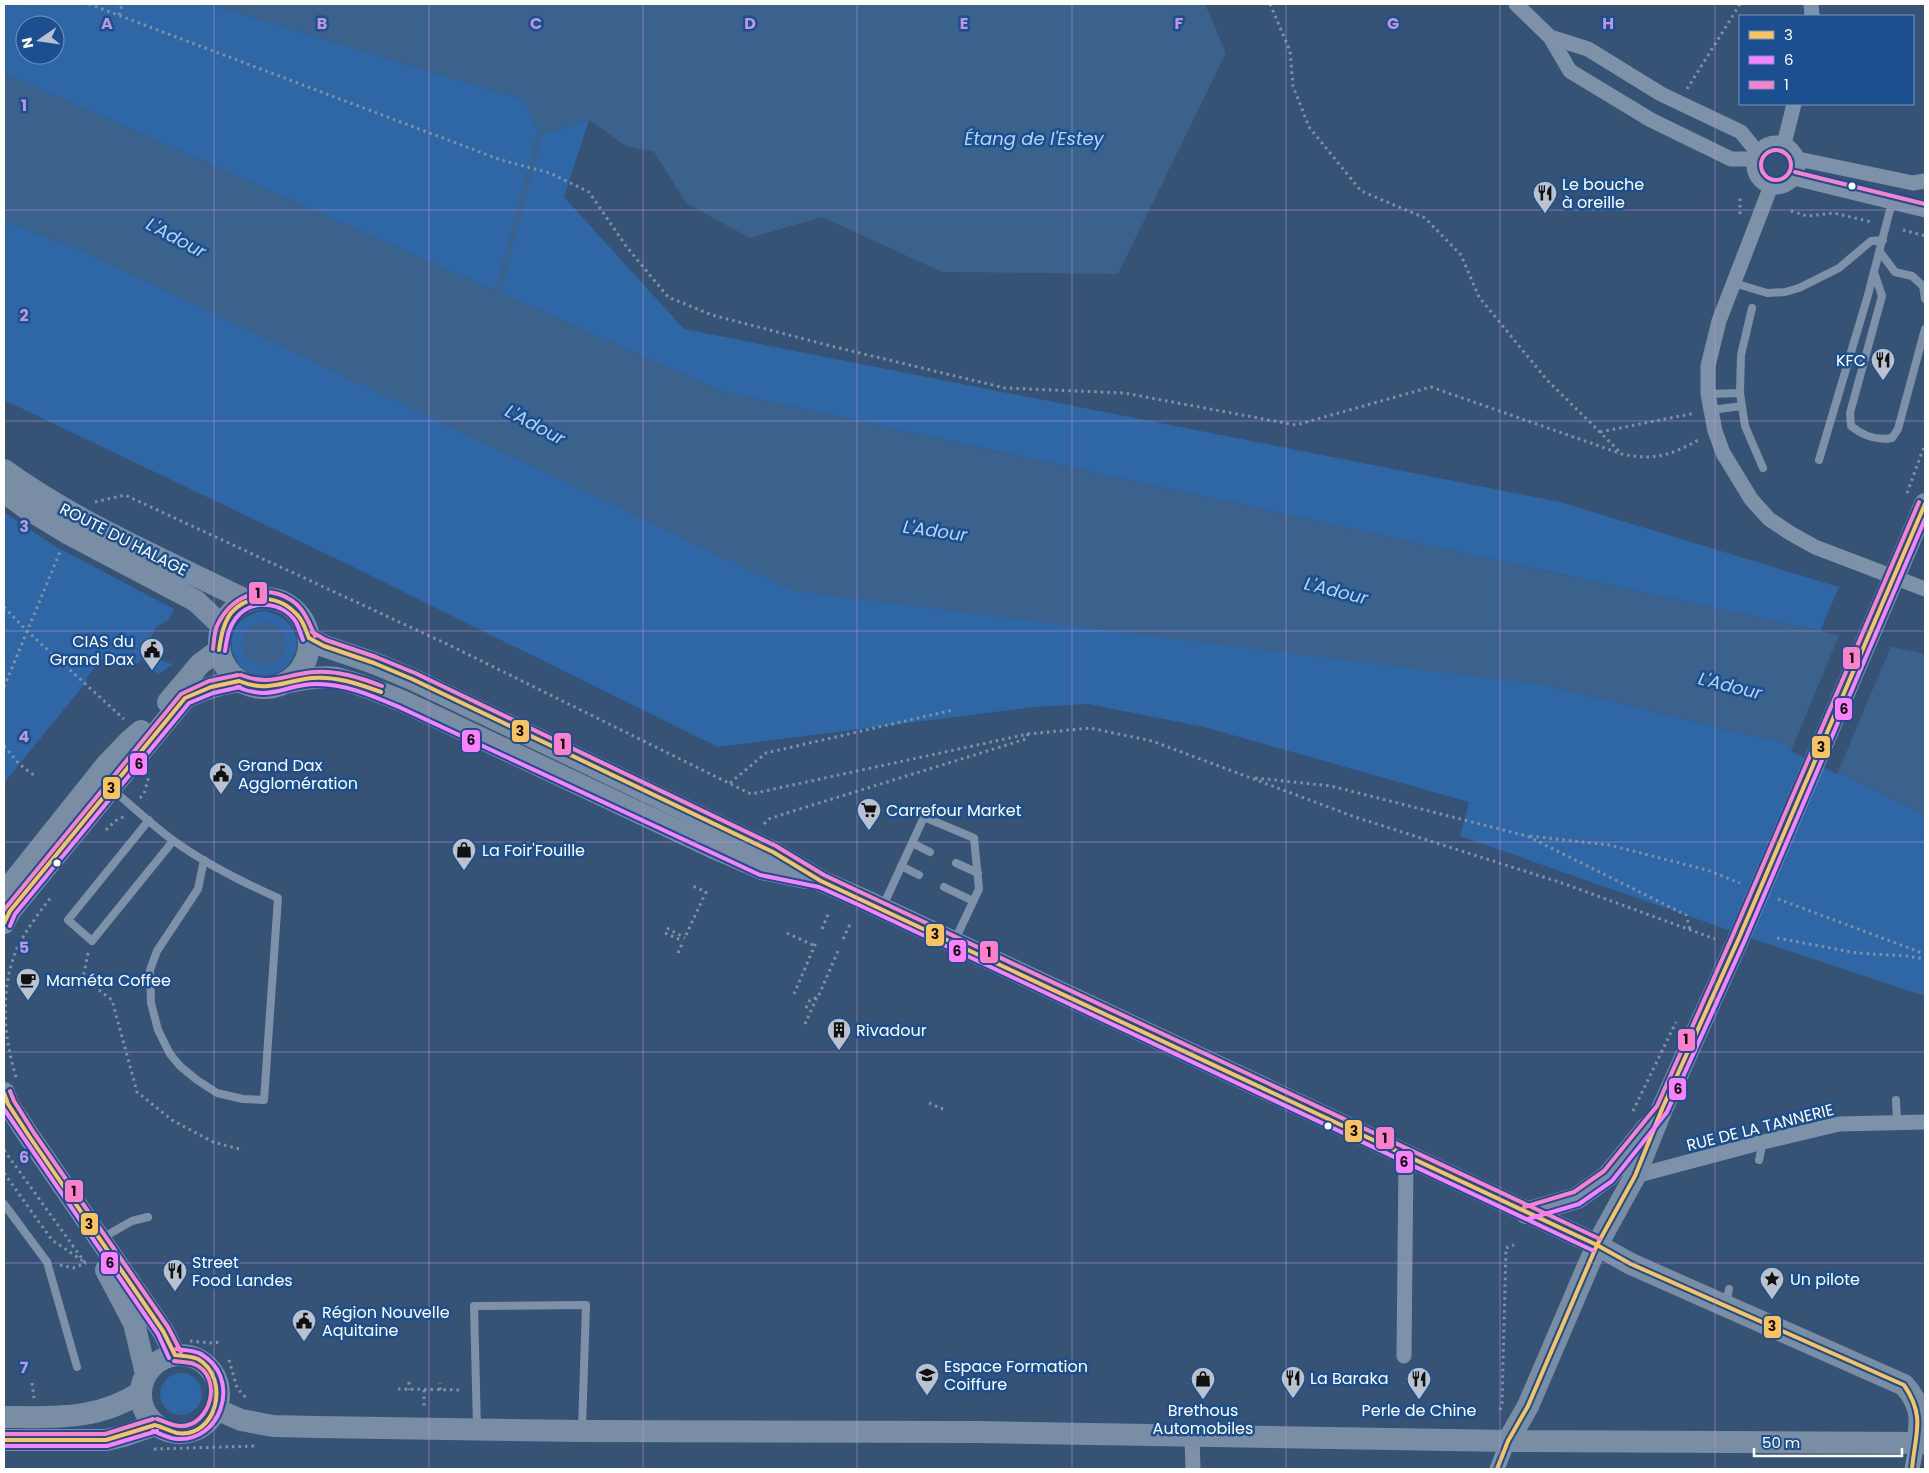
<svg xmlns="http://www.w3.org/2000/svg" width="1929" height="1473" font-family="Poppins,sans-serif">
<rect width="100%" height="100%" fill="#365274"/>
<!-- green -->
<path fill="#2f66a5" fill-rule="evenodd" d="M4,4H209L525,100L539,135L589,120L564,197L684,329L1560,502L1839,587L1820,631L721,391L4,73ZM25,25H55V55H25Z
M4,220L82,251L1549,686L1779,742L1925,815V996L1774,946L1460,836L1469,802L1204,727L1088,704L1033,707L718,747L341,561L4,400Z
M4,512L53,545L174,609L169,620L156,627L150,639V646L156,656L162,661L173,664L158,674L141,660L132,669L110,651L86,678L88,680L4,783Z
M263,611C284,614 302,630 295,653C291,663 284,671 274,674C231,687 210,621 263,611ZM263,622C277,623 285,632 286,646L258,665L245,655Z
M160 1394a21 21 0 1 1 42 0a21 21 0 1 1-42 0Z"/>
<!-- water -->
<path fill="#3b618d" d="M209,4H1205L1226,53L1118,274L942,272L822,217L750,238L686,203L654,152L626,146L589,120L539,135L525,100Z
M4,73L721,391L1925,654V815L1779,742L1549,686L793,591L82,251L4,220Z
M242 644a22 22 0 1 1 44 0a22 22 0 1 1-44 0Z"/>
<!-- pier -->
<path fill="#365274" d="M1840,633L1892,644L1837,774L1791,751Z"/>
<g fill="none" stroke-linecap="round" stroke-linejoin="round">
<!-- stream -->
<path stroke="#3b618d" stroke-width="5.5" d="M496,299L541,129"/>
<!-- path -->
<path stroke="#7d92a8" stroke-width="3" stroke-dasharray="2.5 4" stroke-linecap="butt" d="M89,4L501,160L550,173L589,192L626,246L668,297L712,315L835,347L1005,388L1124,393L1296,425L1431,387L1622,454C1654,461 1672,455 1700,439
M1270,4L1290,51L1293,86L1309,127L1361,191L1425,218L1461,255L1479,297L1547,380L1620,452
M119,15L122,4
M1687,89L1740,4
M1791,211L1807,216L1834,213L1872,222
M1740,214V197
M1903,230L1925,236
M1600,432L1695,413
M1907,493L1925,444
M95,502L125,495L449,645L751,794L1028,734L1090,728L1152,741L1355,817L1562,883L1715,939
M4,607L27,631L124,719
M4,687L60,552
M4,746L19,764L35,776
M1255,778L1331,786L1527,836L1686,915L1690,929
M730,783L766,753L953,710
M140,798L144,794L149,776
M764,824L769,819L790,812L1026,739L1028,734
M106,830L115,821L125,816
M1530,836L1609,845L1707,870L1740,883
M1778,899L1925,954
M667,928L685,938
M822,929L829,912
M665,933L683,941
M787,933L815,946
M686,935L706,892L693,886V888
M1777,938L1857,953L1906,956L1925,959
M843,939L851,922
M88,953L83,978L112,1000L137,1092L172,1120L213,1142L243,1150
M678,953L682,944
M794,994L817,940
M806,1008L810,1000L818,997L838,951
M805,1024L817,997
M16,1077C3,1035 0,989 17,948C26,930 39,913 51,897
M929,1103L943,1109
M1633,1111L1676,1022
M4,1150L86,1264
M4,1173L52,1240L83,1261
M60,1265L73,1268L86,1263
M190,1341L210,1343L220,1342
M229,1360L237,1388L246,1398
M409,1382V1390
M32,1383L34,1398
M398,1389L461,1390
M424,1390V1409
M440,1390V1383
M1500,1410L1502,1403L1506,1248L1514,1245
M154,1449L258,1446"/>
<!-- service -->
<path stroke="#7d92a8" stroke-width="8" d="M1880,252L1895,272L1912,276L1923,286L1925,299
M1874,272L1882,296L1850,413L1851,426C1862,435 1877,441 1892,438L1898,429L1925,329
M1734,283L1767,293L1785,292L1799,288L1839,268L1871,241L1883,240
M1752,308L1741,355L1740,393L1745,426L1763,468
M1708,394L1740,393
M1711,410L1742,406
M1819,460L1868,295L1892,202
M112,789C132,806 152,825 174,841C206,864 242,882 278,898L264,1100L243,1099L217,1093L197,1080L180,1066L170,1054L158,1030L151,1003L150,970L157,951L198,889L204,860
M149,820L68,920L92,941L173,841
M912,843L930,852
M956,863L978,873
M901,866L919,875
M944,887L973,901
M883,906L924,817L974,838L979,889L955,940
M1896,1100L1897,1122
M1759,1160L1763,1142
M4,1204L47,1262L77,1367
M102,1238L132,1221L148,1217
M1726,1304L1729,1289
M477,1428L474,1306L586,1305L582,1429"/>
<!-- minor -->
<path stroke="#7d92a8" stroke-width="15" d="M1516,4L1550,37L1570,71L1651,120L1731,159H1755
M1811,4L1812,16
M1550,37L1588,49L1661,94L1741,132L1758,153
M1754 165a22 22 0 1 1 44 0a22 22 0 1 1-44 0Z
M1784,144L1794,104
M1798,159L1913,183L1925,181
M1794,178L1925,210
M1771,186L1719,321L1708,366V394L1711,410L1715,431L1723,453L1751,499L1769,519L1790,533L1815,547L1925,589
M1635,1176L1763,1142L1839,1124L1925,1122
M1404,1356L1406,1157
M1192,1437L1193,1469
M1497,1469L1508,1441
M1912,1469L1917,1443"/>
<!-- secondary -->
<path stroke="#798da4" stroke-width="22" d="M4,470C79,524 165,560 248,601
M4,492L23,506L69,534L196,601L222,626
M1909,542L1925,504
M219 643a45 45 0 1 1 90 0a45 45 0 1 1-90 0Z
M309,638L324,646L374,663L412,679L773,852L821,881L862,899L1597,1245L1631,1264L1904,1385C1921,1404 1922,1419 1917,1443
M289,682C305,679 321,676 336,678C359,683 381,693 402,701L716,849L762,869L806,878
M168,702L200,664L219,650
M4,893L107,764L129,741L141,731
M4,923L10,911L185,698C203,689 219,684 239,681
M4,1093L8,1104L29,1136L163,1331L175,1355
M1526,1213L1577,1198L1608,1176L1647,1128
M106,1270L134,1323L146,1374
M141 1394a39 39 0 1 1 78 0a39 39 0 1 1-78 0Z
M216,1409L241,1420L273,1426L318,1427L582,1431L978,1432L1508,1441L1925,1443
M4,1417C54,1417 97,1421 141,1392
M4,1440H106L123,1436L155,1425
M1508,1441L1528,1406L1597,1245L1635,1176L1662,1109L1739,938"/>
<!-- secondary-bridge -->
<path stroke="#798da4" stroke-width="22" d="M1739,938L1909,542"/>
<defs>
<path id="bus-1" d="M309,638L324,646L374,663L412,679L773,852L821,881L1597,1245L1631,1264L1904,1385C1926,1417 1915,1434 1912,1469
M219,650C221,637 223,624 231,613C251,591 282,596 299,617C304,623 306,631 309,638
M239,681C268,693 284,681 312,678C336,676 359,684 381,692
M4,923L10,911L185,698L211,687L239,681
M4,1093L8,1104L29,1136L163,1331L175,1355
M155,1425C162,1427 170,1431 177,1433C217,1439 231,1378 198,1359C192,1356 182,1356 175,1355
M4,1440H106L155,1425
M1497,1469L1508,1441L1528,1406L1597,1245L1635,1176L1662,1109L1739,938L1925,504"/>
<path id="bus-2" d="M225,651C227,639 228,628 236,618C252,598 283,602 296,622C299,628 301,635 303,640
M237,687C274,702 283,684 317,684C346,684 373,696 399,707L760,875L819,887L859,905L1594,1251
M10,926L15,914L189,703L213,693L240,687
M4,1109L158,1334L169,1358
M1528,1219L1579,1204L1612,1181L1667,1112L1745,940L1925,519
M153,1431C161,1434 170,1439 178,1439C220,1441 239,1385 208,1359C205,1357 202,1354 199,1353C192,1350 183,1350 176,1349
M4,1446H107L157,1431"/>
<path id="bus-3" d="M1761 165a15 15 0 1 1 30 0a15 15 0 1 1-30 0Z
M1795,172L1925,204
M312,632L326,640L376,657L415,673L776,846L824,875L1600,1239
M213,649C214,642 214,633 217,626C230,597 263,582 291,600C304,608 309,623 315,636
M241,675C271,687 285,674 314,672C337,670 361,678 382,686
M4,910L181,694L209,681L238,675
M10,1091L14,1101L34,1133L168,1327L181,1352
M1524,1207L1574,1192L1604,1171L1657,1106L1733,935L1919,502
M157,1419C164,1421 173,1426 180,1426C211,1427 224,1376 194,1364C188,1362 180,1362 174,1361
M4,1434H105L153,1419"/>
</defs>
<!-- bus-1 casing -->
<use href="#bus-1" stroke="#1b4f8f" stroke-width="8"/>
<!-- bus-2 casing -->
<use href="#bus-2" stroke="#1b4f8f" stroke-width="8"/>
<!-- bus-3 casing -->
<use href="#bus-3" stroke="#1b4f8f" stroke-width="8"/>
<!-- bus-1 -->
<use href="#bus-1" stroke="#fcc35d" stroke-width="4"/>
<!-- bus-2 -->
<use href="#bus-2" stroke="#ff80ff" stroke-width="4"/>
<!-- bus-3 -->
<use href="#bus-3" stroke="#ff80ca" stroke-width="4"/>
</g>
<!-- grid -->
<path fill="none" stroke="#bd96df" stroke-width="1" stroke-opacity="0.55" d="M214,4V1469M429,4V1469M643,4V1469M857,4V1469M1072,4V1469M1286,4V1469M1500,4V1469M1715,4V1469M4,210H1925M4,421H1925M4,631H1925M4,842H1925M4,1052H1925M4,1263H1925"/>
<!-- icons -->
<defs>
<symbol id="restaurant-pin" viewBox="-11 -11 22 30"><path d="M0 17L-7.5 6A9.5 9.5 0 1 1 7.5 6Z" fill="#b9c2ce" stroke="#1b4f8f"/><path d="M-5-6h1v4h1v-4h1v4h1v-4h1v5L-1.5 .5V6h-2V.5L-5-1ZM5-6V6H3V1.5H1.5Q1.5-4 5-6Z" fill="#111"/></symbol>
<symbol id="civic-pin" viewBox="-11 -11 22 30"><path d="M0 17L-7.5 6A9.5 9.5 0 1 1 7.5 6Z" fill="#b9c2ce" stroke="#1b4f8f"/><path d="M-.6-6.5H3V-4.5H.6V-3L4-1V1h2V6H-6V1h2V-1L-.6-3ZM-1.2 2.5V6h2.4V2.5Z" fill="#111"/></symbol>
<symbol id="supermarket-pin" viewBox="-11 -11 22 30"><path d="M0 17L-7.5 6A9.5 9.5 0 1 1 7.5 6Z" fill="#b9c2ce" stroke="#1b4f8f"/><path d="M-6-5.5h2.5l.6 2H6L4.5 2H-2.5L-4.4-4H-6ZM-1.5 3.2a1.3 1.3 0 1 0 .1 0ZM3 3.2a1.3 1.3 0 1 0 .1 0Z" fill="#111"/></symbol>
<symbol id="shop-pin" viewBox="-11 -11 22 30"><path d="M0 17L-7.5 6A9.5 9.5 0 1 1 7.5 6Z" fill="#b9c2ce" stroke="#1b4f8f"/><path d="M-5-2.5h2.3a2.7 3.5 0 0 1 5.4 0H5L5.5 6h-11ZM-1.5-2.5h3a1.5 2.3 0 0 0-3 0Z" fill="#111"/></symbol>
<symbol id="cafe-pin" viewBox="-11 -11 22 30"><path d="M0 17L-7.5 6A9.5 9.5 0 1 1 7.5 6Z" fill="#b9c2ce" stroke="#1b4f8f"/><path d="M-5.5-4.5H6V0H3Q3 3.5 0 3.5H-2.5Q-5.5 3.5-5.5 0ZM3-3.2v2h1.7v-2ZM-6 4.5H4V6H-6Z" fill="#111"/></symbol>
<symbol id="building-pin" viewBox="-11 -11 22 30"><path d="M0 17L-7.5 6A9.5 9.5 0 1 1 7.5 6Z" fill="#b9c2ce" stroke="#1b4f8f"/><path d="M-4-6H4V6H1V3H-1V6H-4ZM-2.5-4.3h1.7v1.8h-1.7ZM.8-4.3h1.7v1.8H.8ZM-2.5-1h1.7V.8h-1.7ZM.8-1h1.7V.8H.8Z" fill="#111"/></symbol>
<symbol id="sight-pin" viewBox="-11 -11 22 30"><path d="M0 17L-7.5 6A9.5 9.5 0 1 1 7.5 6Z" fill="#b9c2ce" stroke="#1b4f8f"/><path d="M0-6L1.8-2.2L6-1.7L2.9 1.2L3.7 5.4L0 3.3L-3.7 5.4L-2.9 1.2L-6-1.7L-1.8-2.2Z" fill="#111"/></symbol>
<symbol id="school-pin" viewBox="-11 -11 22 30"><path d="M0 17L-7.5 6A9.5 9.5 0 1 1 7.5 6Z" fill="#b9c2ce" stroke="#1b4f8f"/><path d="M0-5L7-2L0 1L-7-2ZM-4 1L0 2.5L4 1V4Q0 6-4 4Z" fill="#111"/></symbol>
</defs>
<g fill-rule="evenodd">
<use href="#restaurant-pin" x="1531" y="179" width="28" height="38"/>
<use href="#restaurant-pin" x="1869" y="346" width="28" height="38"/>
<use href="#civic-pin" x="138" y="636" width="28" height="38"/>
<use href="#civic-pin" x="207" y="760" width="28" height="38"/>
<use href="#supermarket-pin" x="855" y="796" width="28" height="38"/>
<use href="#shop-pin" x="450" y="836" width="28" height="38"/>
<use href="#cafe-pin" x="14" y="966" width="28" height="38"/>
<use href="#building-pin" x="825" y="1016" width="28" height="38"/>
<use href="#restaurant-pin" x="161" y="1257" width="28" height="38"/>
<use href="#sight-pin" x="1758" y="1265" width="28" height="38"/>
<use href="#civic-pin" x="290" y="1307" width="28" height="38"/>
<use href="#school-pin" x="913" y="1361" width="28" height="38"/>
<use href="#restaurant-pin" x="1279" y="1364" width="28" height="38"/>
<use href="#shop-pin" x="1189" y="1365" width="28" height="38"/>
<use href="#restaurant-pin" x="1405" y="1365" width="28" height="38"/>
</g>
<!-- markers -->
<g fill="#fff" stroke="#1b4f8f" stroke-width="2">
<circle cx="1852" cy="186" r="4.5"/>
<circle cx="57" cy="863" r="4.5"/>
<circle cx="1328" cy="1126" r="4.5"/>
</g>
<g text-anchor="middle" stroke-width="5" stroke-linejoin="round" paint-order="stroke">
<!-- poi labels -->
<g font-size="16" fill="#fff" stroke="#1b4f8f" text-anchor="start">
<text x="1562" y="190">Le bouche<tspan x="1562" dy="18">à oreille</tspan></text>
<text x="1866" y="366" text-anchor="end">KFC</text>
<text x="134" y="647" text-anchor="end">CIAS du<tspan x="134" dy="18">Grand Dax</tspan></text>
<text x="238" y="771">Grand Dax<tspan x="238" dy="18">Agglomération</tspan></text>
<text x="886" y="816">Carrefour Market</text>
<text x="482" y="856">La Foir'Fouille</text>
<text x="46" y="986">Maméta Coffee</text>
<text x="856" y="1036">Rivadour</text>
<text x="192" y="1268">Street<tspan x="192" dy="18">Food Landes</tspan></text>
<text x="1790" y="1285">Un pilote</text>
<text x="322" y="1318">Région Nouvelle<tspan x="322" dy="18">Aquitaine</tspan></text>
<text x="944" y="1372">Espace Formation<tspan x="944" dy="18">Coiffure</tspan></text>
<text x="1310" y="1384">La Baraka</text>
<text x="1203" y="1416" text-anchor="middle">Brethous<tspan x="1203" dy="18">Automobiles</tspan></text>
<text x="1419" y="1416" text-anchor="middle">Perle de Chine</text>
</g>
<!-- street labels -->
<g font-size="16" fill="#fff" stroke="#1b4f8f">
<text transform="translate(124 539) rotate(27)" y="6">ROUTE DU HALAGE</text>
<text transform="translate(1760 1127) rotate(-14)" y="6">RUE DE LA TANNERIE</text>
</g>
<!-- water labels -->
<g font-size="18" font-style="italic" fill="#b5d3f5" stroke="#1b4f8f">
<text x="1034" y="145">Étang de l'Estey</text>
<text transform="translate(176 238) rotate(28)" y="6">L'Adour</text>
<text transform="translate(535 425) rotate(28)" y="6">L'Adour</text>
<text transform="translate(935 531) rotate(8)" y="6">L'Adour</text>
<text transform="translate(1336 591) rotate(14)" y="6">L'Adour</text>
<text transform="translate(1730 686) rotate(14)" y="6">L'Adour</text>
</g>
</g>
<g font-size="16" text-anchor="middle" font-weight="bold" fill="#bd96df" stroke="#1b4f8f" stroke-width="5" stroke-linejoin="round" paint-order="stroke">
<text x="107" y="29">A</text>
<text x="322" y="29">B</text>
<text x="536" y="29">C</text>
<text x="750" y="29">D</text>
<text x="964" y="29">E</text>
<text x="1179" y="29">F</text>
<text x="1393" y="29">G</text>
<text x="1608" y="29">H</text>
<text x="24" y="111">1</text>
<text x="24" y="321">2</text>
<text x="24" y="532">3</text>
<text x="24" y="742">4</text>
<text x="24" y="953">5</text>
<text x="24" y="1163">6</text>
<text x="24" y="1373">7</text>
</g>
<g stroke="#1b4f8f" stroke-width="2">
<rect x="248" y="581" width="20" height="24" rx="5" fill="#ff80ca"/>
<rect x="1842" y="646" width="19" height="24" rx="5" fill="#ff80ca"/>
<rect x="1834" y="697" width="19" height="24" rx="5" fill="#ff80ff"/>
<rect x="511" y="719" width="19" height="24" rx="5" fill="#fcc35d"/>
<rect x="461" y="729" width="20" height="24" rx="5" fill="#ff80ff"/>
<rect x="553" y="732" width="19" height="24" rx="5" fill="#ff80ca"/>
<rect x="1811" y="735" width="20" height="24" rx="5" fill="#fcc35d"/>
<rect x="129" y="752" width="19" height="24" rx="5" fill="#ff80ff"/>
<rect x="102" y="776" width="19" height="24" rx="5" fill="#fcc35d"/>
<rect x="925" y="923" width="20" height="24" rx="5" fill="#fcc35d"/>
<rect x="948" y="939" width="19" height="24" rx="5" fill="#ff80ff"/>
<rect x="979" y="940" width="20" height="24" rx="5" fill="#ff80ca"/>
<rect x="1677" y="1028" width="19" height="24" rx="5" fill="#ff80ca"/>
<rect x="1668" y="1077" width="19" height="24" rx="5" fill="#ff80ff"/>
<rect x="1344" y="1119" width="19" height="24" rx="5" fill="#fcc35d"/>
<rect x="1375" y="1126" width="20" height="24" rx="5" fill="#ff80ca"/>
<rect x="1395" y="1150" width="19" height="24" rx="5" fill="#ff80ff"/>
<rect x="64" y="1179" width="20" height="24" rx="5" fill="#ff80ca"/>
<rect x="80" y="1212" width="19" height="24" rx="5" fill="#fcc35d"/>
<rect x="100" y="1251" width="19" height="24" rx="5" fill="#ff80ff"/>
<rect x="1763" y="1315" width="19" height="24" rx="5" fill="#fcc35d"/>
</g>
<g font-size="14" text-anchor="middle" font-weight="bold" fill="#111">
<text x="258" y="598">1</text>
<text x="1852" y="663">1</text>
<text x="1844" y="714">6</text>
<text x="520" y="736">3</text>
<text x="471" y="745">6</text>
<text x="563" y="749">1</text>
<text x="1821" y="752">3</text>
<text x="139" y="769">6</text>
<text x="111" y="793">3</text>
<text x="935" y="939">3</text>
<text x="957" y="956">6</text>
<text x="989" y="957">1</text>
<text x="1686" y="1044">1</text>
<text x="1678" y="1094">6</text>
<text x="1354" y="1136">3</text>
<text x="1385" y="1143">1</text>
<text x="1404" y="1167">6</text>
<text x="74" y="1196">1</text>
<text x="89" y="1229">3</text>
<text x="110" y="1268">6</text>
<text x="1772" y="1331">3</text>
</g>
<!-- border -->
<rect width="1929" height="1473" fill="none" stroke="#ffffff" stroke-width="10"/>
<!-- legend -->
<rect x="1739" y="15" width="175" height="90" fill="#1b4f8f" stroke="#7695bc"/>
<rect x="1749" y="31" width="25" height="8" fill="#fcc35d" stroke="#7695bc"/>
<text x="1784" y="40" font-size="15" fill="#ffffff">3</text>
<rect x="1749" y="56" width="25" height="8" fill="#ff80ff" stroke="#7695bc"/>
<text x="1784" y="65" font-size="15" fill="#ffffff">6</text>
<rect x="1749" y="81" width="25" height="8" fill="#ff80ca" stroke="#7695bc"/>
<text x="1784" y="90" font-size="15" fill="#ffffff">1</text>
<!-- north arrow -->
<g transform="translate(40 40) rotate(257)"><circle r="24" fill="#1b4f8f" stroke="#7695bc"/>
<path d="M0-4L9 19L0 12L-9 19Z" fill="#b9c2ce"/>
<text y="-8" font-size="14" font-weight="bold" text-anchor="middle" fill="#ffffff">N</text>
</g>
<!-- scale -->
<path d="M1754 1448v8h148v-8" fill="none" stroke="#ffffff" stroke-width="2.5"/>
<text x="1762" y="1448" font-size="15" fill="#ffffff" stroke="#1b4f8f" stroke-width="4" paint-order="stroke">50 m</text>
</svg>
